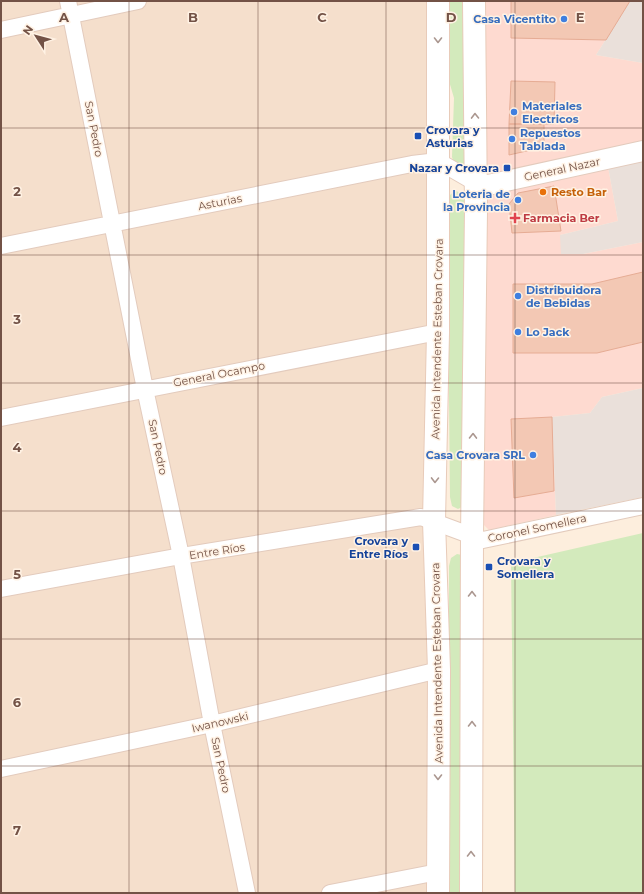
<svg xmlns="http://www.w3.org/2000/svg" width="644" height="894" font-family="Montserrat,sans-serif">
<rect width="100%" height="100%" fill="#fdeedd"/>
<!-- residential -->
<path fill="#f5dfcc" d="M1,1H430L431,893H1Z"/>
<!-- commercial -->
<path fill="#fedad0" d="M482,1H630L596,55L643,63V142L489,175L486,173Z
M608,167L618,221L560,235L583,254L643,242V388L602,397L590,413L552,417L556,515L489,530L483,524L487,197L494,190Z"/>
<!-- industrial -->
<path fill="#eae0da" d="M630,1H643V63L596,55Z
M643,158V242L583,254H561L560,235L618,221L608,167Z
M643,388V497L556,515L552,417L590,413L602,397Z"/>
<!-- green -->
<path fill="#d3eabc" d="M445,1H466V161L464,167L454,164L452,157L454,98L447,74Z
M456,191L463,194L466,199V505L458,509L452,506L450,497L447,199L451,194Z
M643,533V893H515L511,563Z
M457,554L462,555L467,893H449V566L451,558Z"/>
<!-- building -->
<path fill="#f3c8b4" stroke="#e6ac94" d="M511,1H630L606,40L511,38Z
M511,81L555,82L554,124H509Z
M509,124H544V147L509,155Z
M554,186L561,231L512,233L509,204L518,193Z
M643,272V342L597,353H513V284H592Z
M552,417L554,491L514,498L511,419Z"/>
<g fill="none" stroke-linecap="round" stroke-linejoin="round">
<defs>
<path id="minor" d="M68,1L145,389L181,556L212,724L247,893
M1,30L138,1
M1,246L412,164L438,161L476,183
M1,418L438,332
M1,589L181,556L421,517L483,540L643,506
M1,769L212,724L439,670
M330,893L438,872"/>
<path id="tertiary" d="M476,183L488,185L643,151"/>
<path id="secondary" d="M438,893L439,670L434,521L438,332V1
M471,893L472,536L476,210L474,1"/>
</defs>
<!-- minor casing -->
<use href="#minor" stroke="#e3cbbd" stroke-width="18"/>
<!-- tertiary casing -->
<use href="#tertiary" stroke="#e3cbbd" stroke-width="22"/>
<!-- secondary casing -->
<use href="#secondary" stroke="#e8cbb9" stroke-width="24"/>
<!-- minor -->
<use href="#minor" stroke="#fff" stroke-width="16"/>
<!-- tertiary -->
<use href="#tertiary" stroke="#fff" stroke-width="20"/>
<!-- secondary -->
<use href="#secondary" stroke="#fff" stroke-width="22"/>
</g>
<!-- one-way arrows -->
<defs><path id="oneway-chevron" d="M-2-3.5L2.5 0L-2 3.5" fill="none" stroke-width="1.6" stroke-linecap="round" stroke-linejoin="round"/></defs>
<g stroke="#ab9790">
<use href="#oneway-chevron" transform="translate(438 40) rotate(90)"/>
<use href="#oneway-chevron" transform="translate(475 116) rotate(-91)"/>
<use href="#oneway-chevron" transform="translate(473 436) rotate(-89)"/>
<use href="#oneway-chevron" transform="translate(435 480) rotate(91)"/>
<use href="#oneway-chevron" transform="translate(472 594) rotate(-90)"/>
<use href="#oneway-chevron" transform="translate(472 724) rotate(-90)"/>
<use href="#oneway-chevron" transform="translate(438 777) rotate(90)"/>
<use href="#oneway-chevron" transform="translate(471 854) rotate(-90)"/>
</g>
<!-- grid -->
<path fill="none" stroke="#735246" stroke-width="1" stroke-opacity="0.55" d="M129,1V893M258,1V893M386,1V893M515,1V893M1,128H643M1,255H643M1,383H643M1,511H643M1,639H643M1,766H643"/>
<!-- markers -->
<g fill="#3f7fe0" stroke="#fff2e4" stroke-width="1.5">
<circle cx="564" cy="19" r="4"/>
<circle cx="514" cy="112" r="4"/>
<circle cx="512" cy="139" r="4"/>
<circle cx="518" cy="200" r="4"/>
<circle cx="518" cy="296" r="4"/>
<circle cx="518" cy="332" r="4"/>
<circle cx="533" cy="455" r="4"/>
</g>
<g fill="#1a4fb4" stroke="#fff2e4" stroke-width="1.5">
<rect x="414" y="132" width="8" height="8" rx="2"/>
<rect x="503" y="164" width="8" height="8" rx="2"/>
<rect x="412" y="543" width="8" height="8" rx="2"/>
<rect x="485" y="563" width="8" height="8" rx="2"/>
</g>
<circle fill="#e8710a" stroke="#fff2e4" stroke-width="1.5" cx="543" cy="192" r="4"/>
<path fill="#e0444e" stroke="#fff2e4" stroke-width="1.5" d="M513 212h4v4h4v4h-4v4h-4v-4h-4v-4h4z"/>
<g text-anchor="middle" stroke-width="3" stroke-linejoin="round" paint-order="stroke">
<!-- shop labels -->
<g font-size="11" font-weight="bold" fill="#366cbe" stroke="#fff2e4" text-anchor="start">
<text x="556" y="23" text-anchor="end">Casa Vicentito</text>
<text x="522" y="110">Materiales<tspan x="522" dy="13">Electricos</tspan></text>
<text x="520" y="137">Repuestos<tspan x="520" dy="13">Tablada</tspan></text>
<text x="510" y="198" text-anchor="end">Loteria de<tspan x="510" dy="13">la Provincia</tspan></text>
<text x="526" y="294">Distribuidora<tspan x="526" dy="13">de Bebidas</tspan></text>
<text x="526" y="336">Lo Jack</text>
<text x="525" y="459" text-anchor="end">Casa Crovara SRL</text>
</g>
<!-- street labels -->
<g font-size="11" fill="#735246" stroke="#fff2e4">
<text transform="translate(94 129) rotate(79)" y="4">San Pedro</text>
<text transform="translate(562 169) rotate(-12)" y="4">General Nazar</text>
<text transform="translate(220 202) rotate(-11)" y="4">Asturias</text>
<text transform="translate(437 339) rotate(-89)" y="4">Avenida Intendente Esteban Crovara</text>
<text transform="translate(219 374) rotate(-11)" y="4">General Ocampo</text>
<text transform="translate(158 447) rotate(78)" y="4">San Pedro</text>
<text transform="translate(537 528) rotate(-12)" y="4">Coronel Somellera</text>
<text transform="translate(217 551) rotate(-9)" y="4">Entre Ríos</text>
<text transform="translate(437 663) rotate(-91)" y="4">Avenida Intendente Esteban Crovara</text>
<text transform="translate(220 722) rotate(-13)" y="4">Iwanowski</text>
<text transform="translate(221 765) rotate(78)" y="4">San Pedro</text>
</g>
<!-- transit labels -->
<g font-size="11" font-weight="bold" fill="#164399" stroke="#fff2e4" text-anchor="start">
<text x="426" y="134">Crovara y<tspan x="426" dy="13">Asturias</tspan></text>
<text x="499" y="172" text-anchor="end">Nazar y Crovara</text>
<text x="408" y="545" text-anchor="end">Crovara y<tspan x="408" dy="13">Entre Ríos</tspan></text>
<text x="497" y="565">Crovara y<tspan x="497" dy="13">Somellera</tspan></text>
</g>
<!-- food labels -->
<g font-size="11" font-weight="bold" fill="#c56008" stroke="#fff2e4" text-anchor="start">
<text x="551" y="196">Resto Bar</text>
</g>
<!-- health labels -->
<g font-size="11" font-weight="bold" fill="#be3a42" stroke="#fff2e4" text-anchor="start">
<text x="523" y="222">Farmacia Ber</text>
</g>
</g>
<g font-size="13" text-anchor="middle" font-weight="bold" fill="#735246" stroke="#fff2e4" stroke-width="3" stroke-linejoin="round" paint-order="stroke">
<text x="64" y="22">A</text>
<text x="193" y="22">B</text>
<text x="322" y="22">C</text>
<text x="451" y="22">D</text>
<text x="580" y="22">E</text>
<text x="17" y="196">2</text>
<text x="17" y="324">3</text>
<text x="17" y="452">4</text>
<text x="17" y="579">5</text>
<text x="17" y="707">6</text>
<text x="17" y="835">7</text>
</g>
<!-- border -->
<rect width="644" height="894" fill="none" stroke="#735246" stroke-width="4"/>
<!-- north arrow -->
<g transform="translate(36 36) rotate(306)" stroke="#fff2e4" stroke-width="3" paint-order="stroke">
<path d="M0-3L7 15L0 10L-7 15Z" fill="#735246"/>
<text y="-6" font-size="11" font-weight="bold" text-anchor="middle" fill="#735246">N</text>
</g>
</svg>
